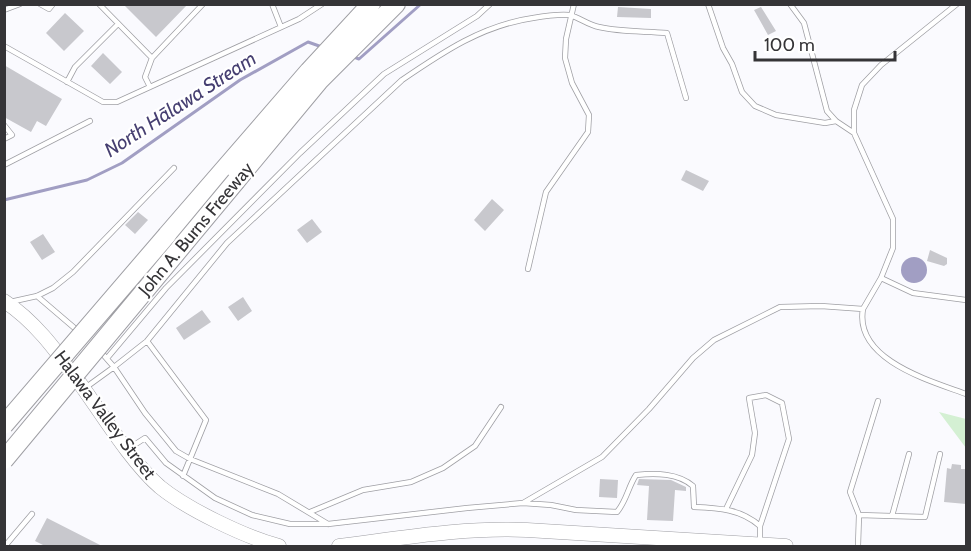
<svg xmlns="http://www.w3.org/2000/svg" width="971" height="551" font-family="Cabin,sans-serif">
<rect width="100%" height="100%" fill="#fafafe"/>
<!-- green -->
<path fill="#d4f0d3" d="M939,412L966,419V448Z"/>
<!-- water -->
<path fill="#a19ec3" d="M901 270a13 13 0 1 1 26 0a13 13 0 1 1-26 0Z"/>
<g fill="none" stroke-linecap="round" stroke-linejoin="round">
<!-- stream -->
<path stroke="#a19ec3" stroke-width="3" d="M354,57L359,59L421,4
M4,200L87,180L122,163L240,80L308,42L322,47"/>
</g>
<!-- building -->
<path fill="#c8c8cd" d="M123,4H188L156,37Z
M618,7L651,9V18L617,17Z
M761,7L776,31L768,35L754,10Z
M65,13L84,31L64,51L46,33Z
M103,53L122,72L110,84L91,66Z
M4,65L62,99L46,126L37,121L31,132L4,117Z
M686,170L709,181L703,191L681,180Z
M492,199L504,210L485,231L474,220Z
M138,212L148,220L135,234L125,225Z
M312,219L322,232L307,243L297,230Z
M43,234L55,252L42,260L30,242Z
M930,250L947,258V264L944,266L927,261Z
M243,297L252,311L238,321L228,307Z
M202,310L211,322L184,340L176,328Z
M952,464L961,465V469H966V504L944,502L947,468L951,469Z
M600,479L618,480L617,498L599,497Z
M639,479L671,480L686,487V491L675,490L673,521L647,520L649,486L637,485Z
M47,518L102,546H45L35,541Z"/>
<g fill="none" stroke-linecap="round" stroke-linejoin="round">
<defs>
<path id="lane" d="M40,4L49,9L53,4
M99,4L152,58
M272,4L281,27
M708,4L723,48L732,64L742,92L755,106L776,115L825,123L836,121
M790,4L804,23L827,111L836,121L854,133
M4,10L20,4
M4,46L103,102H117L299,19L322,4
M67,82L75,67L118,24
M150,87L145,77L152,58L203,4
M4,125L12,135L4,139
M4,165L90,121
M528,269L546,192L588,132L589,115L572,83L565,58L566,39L574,4
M881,278L913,293L966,300
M37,296L78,331
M10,302L37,296L53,288L73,272L174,168
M863,309C854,360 931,381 966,394
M147,341L206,420L183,476
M108,357L166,288L300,153L384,74L477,16L490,4
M85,388L114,367L100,351
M128,449L145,438L166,463L215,498L252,515L290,524H328L467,508L523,503L551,505L576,510L617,512C627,500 628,487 636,475C656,473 678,473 693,486L694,507C719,508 741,509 760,526V541
M523,503L602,457L649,409L693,358L714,340L780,307L821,306L863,309L881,278L893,248V219L854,133V110L862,85L881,65L957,4
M726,509L752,455L755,433L749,398L766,395L782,403L789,439L760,526
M310,512L363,490L411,482L443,468L475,446L501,407
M859,515L925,517L940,454
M892,516L909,454
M328,524L278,494L190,459L176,451L145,413L114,367L147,341L227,243L402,80C443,52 483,25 533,18C545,16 557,14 569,15C579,17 588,25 599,27C620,32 645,31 667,33L686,98
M5,546L32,514
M858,546L859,515L850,492L878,401"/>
<path id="secondary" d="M4,301C36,322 57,352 79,382C102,414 131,462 160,487C187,509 245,537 279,546
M339,546C402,538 463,527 527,530L786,546"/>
<path id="highway" d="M236,181L319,81L396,4
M167,235L309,71L371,4"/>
</defs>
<!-- lane casing -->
<use href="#lane" stroke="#9f9fa4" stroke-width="6"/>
<!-- secondary casing -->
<use href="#secondary" stroke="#9f9fa4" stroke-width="15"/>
<!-- highway casing -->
<use href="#highway" stroke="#9f9fa4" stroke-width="20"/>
<!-- lane -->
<use href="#lane" stroke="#fff" stroke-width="4.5"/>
<!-- secondary -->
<use href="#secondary" stroke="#fff" stroke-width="14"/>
<!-- highway -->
<use href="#highway" stroke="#fff" stroke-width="18"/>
<defs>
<path id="highway-bridge" d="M4,425L167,235
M4,460L236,181"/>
</defs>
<!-- highway-bridge casing -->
<use href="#highway-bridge" stroke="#9f9fa4" stroke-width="20" stroke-linecap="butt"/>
<!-- highway-bridge -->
<use href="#highway-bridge" stroke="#fff" stroke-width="18"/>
</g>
<g text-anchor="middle" stroke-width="4.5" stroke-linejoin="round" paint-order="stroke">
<!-- street labels -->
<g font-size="18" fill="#353437" stroke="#fff">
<text transform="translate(196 229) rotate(-50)" y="6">John A. Burns Freeway</text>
<text transform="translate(105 415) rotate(53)" y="6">Halawa Valley Street</text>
</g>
<!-- water labels -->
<g font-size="20" font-style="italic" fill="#463f71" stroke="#fff">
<text transform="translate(180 104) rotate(-33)" y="7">North Hālawa Stream</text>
</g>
</g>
<!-- border -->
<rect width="971" height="551" fill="none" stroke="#353437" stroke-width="12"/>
<!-- scale -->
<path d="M755 51v9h140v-9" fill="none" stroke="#353437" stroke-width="3"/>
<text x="764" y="51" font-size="18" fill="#353437" stroke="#ffffff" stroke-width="4.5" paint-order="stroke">100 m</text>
</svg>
